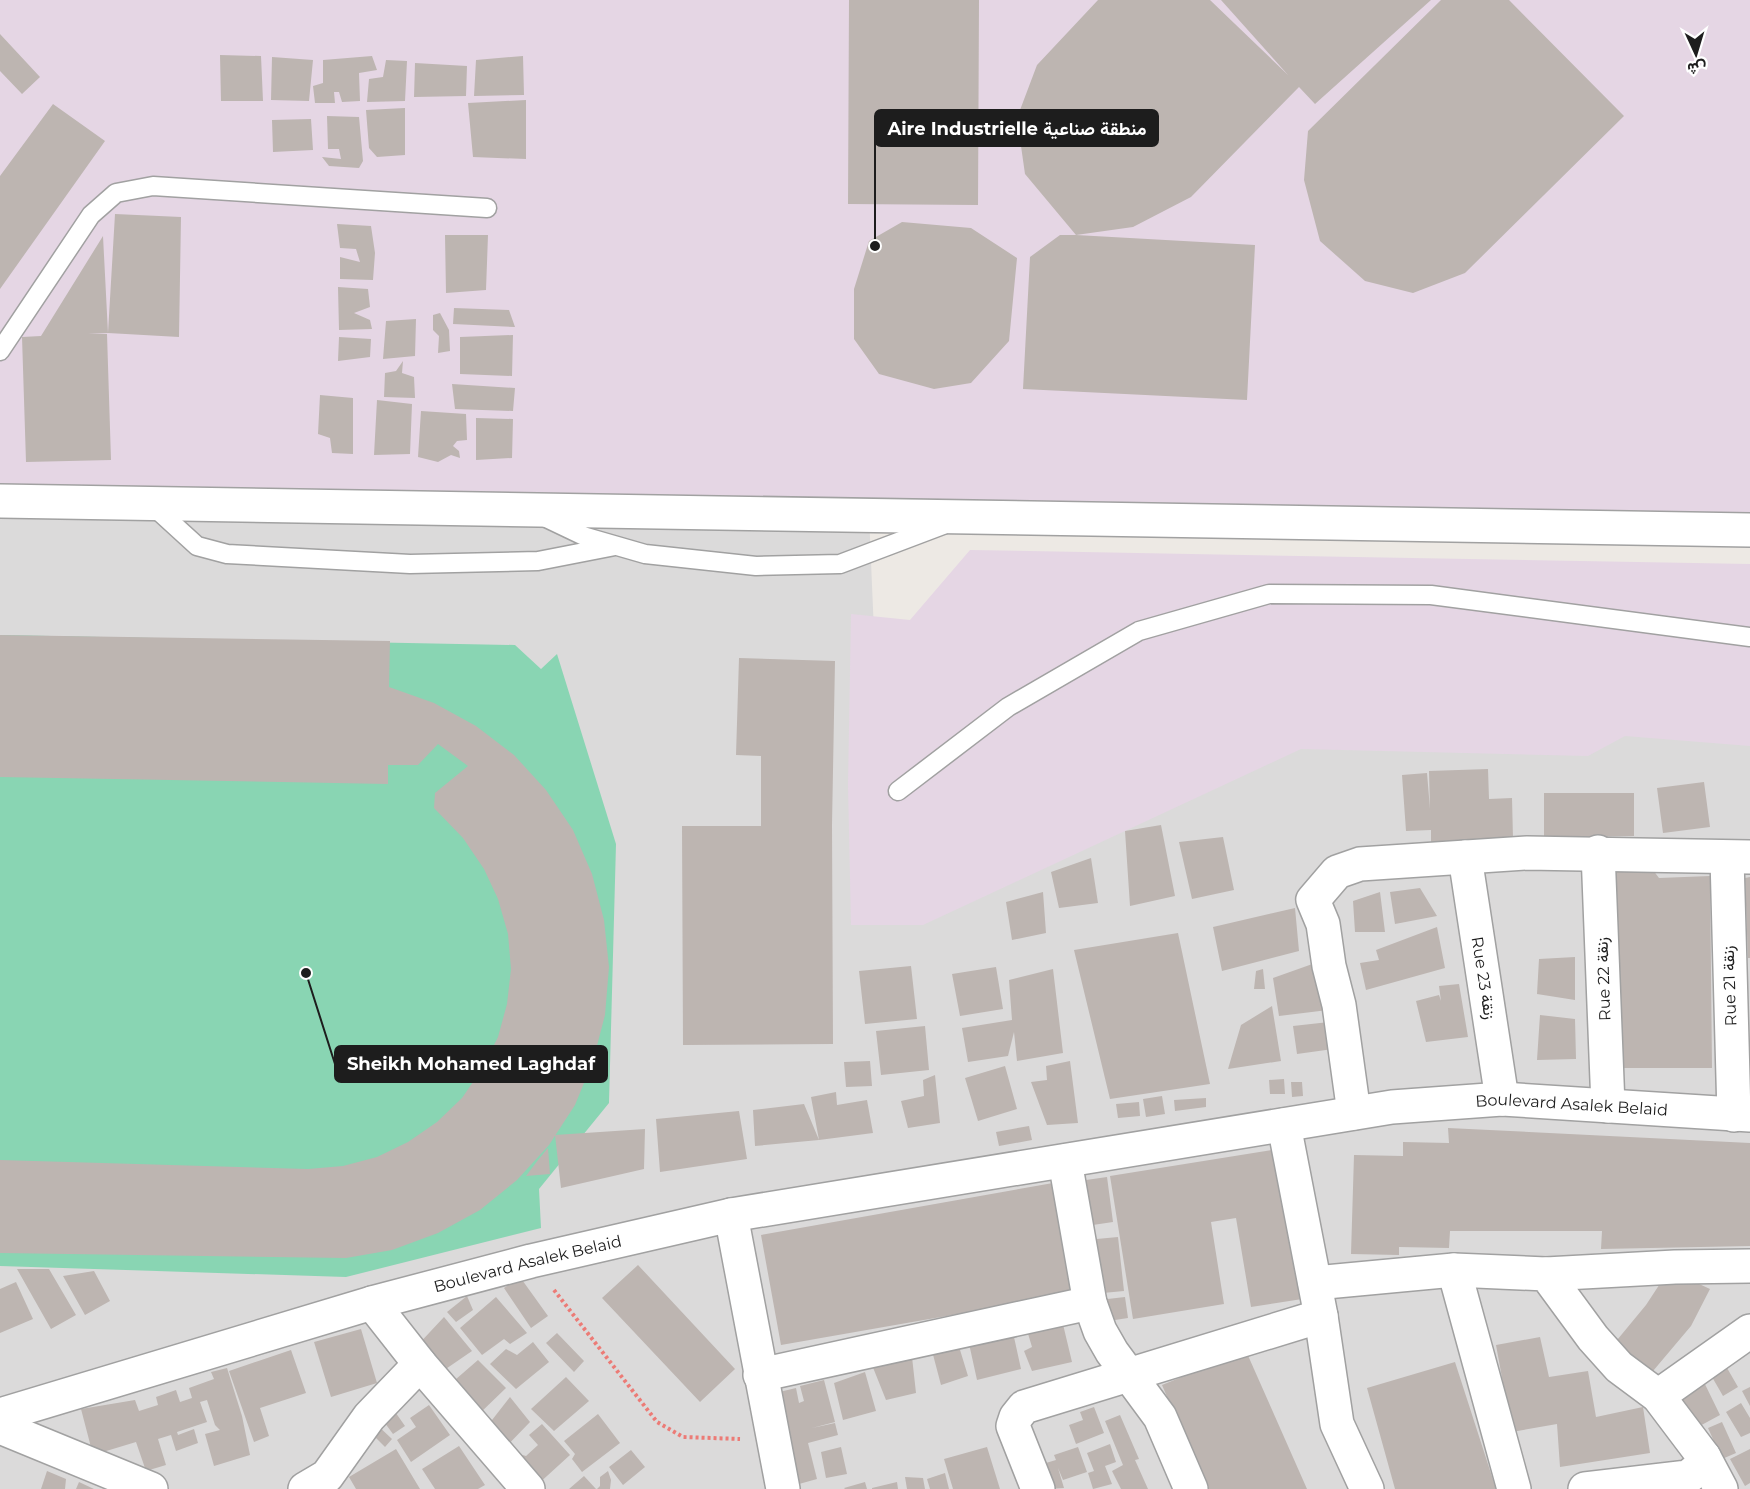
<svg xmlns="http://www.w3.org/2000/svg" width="1750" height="1489" font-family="Montserrat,Vazirmatn,sans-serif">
<rect width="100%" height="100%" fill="#ede9e4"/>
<!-- residential -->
<path fill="#dbdada" d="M0,463L867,467L875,656L1750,687V1489H0Z"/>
<!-- industrial -->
<path fill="#e5d6e4" d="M0,0H1750V519L0,492Z
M970,550L1750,564V746L1625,736L1588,756L1301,749L923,925H851L848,785L851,614L910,620Z"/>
<!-- pitch -->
<path fill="#89d5b3" d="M0,635L515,645L541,669L557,654L616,844L609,1103L539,1189L541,1228L346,1277L0,1266Z"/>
<!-- building -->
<path fill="#bdb5b1" d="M849,0H979L978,205L848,204Z
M1098,0H1210L1288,75L1221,0H1431L1315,104L1299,87L1191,197L1133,227L1076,235L1255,245L1247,400L1023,389L1030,257L1060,235H1076L1025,174L1017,118L1037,65Z
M1441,0H1509L1624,116L1465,273L1413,293L1365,281L1320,241L1304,180L1308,131Z
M0,34L40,77L22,94L0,71Z
M220,55L261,56L263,101H221Z
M372,56L377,70L359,73L360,101L342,102L339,92H334L335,103H315L313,86L323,83V60Z
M523,56L524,95L474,96L476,60Z
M272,57L313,60L309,101L271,100Z
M386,60L407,61L405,101L367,102L369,79L383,77Z
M415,63L467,66L466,96L414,97Z
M526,100V159L473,157L468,103Z
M53,104L105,141L0,289V176Z
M405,108V155L377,157L369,148L366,110Z
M327,116L359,117L363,161L359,168L329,166L322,157L341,159L339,149H328Z
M311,119L313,150L273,152L272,120Z
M115,214L181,217L179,337L108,333L88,334H107L111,460L26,462L22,337L41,336L103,236L108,333Z
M902,222L971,228L1017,258L1009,341L971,383L934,389L879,374L854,339V289L869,241Z
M337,224L371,226L375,253L373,280L340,279V257L360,262L356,249L340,248Z
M445,235H488L486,290L446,293Z
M338,287L368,289L370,307L354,313L370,320L372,329L339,330Z
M454,308L509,310L515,327L453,324Z
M440,313L449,330L450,351L438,353L439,336L433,330V315Z
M416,319L415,356L383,359L386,321Z
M513,335L512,376L460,374V337Z
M339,337L371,339L370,357L338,361Z
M403,361L402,373L414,377L415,398L384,397L385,373L396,371Z
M452,384L515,388L513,411L455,409Z
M320,395L353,398V454L332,453L330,438L318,434Z
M377,400L412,404L410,454L374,455Z
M421,411L466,414L467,440L457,441L453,446L459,451L460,458L451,455L438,462L418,457Z
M476,418L513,419L512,458L476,460Z
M0,635L390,641L389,687L434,703L476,726L514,755L546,790L573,830L592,874L604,920L609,967L605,1015L593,1061L575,1105L549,1145L517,1180L480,1210L438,1233L392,1250L346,1258L0,1253V1160L308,1169L343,1166L377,1157L408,1142L437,1122L462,1098L482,1069L498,1037L507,1004L511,969L508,934L498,899L484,869L463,838L434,808L435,793L468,766L438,744L418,765H388V784L0,777Z
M739,658L835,661L832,825L833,1044L683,1045L682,826H761V756L736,755Z
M1488,769L1489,799L1512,798L1513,839L1431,842V830L1406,831L1402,775L1427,773L1430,809L1429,771Z
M1704,782L1710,827L1663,833L1657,788Z
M1544,793H1634V836L1544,837Z
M1161,825L1175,896L1130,906L1125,831Z
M1223,837L1234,890L1192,899L1179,842Z
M1091,858L1098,903L1059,908L1051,872Z
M1650,866L1659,878L1710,876L1712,1068H1620L1609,868Z
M1750,877V958H1748L1745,878Z
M1420,888L1437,916L1395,924L1390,892Z
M1043,892L1046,933L1012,940L1006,902Z
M1380,892L1385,932H1355L1353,901Z
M1295,908L1299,951L1222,971L1213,927Z
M1437,927L1445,968L1366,990L1360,963L1379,960L1376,950Z
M1178,933L1210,1084L1110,1099L1074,950Z
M1575,957V1000L1537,994L1539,959Z
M1318,962L1328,1010L1279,1016L1273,978Z
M911,966L917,1019L865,1024L859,971Z
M996,967L1003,1009L960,1016L952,974Z
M1053,969L1063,1053L1017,1061L1014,1032L1008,1056L968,1062L962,1028L1012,1020L1009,980Z
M1263,969L1265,989H1254L1256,971Z
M1459,984L1468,1037L1426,1042L1416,1001L1439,995L1441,1001L1439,986Z
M1272,1006L1281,1061L1228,1069L1241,1025Z
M1540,1015L1575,1019L1576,1059L1537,1060Z
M1329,1022L1333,1049L1297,1054L1293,1026Z
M925,1026L929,1070L881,1075L876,1031Z
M870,1061L872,1086L846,1087L844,1062Z
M1070,1061L1078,1123L1047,1125L1031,1082L1047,1080L1046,1066Z
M1005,1066L1017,1109L978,1121L965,1078Z
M935,1075L940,1123L908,1128L901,1101L924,1096L923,1080Z
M1284,1079L1285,1094H1270L1269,1080Z
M1291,1082H1302L1303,1096L1292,1097Z
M836,1092L837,1105L867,1100L873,1133L819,1140L755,1146L753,1110L804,1104L819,1140L811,1097Z
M1162,1096L1165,1114L1146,1117L1143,1099Z
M1206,1098V1107L1175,1111L1174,1100Z
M1139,1102L1140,1116L1118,1118L1116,1104Z
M739,1111L747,1159L660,1172L656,1119Z
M1029,1126L1032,1140L999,1146L996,1132Z
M1448,1128L1750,1143V1246L1601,1249L1602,1231H1450L1449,1248L1399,1247V1255L1351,1254L1354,1155L1403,1156V1142L1449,1143Z
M645,1129L644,1169L561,1188L555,1135Z
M1304,1145L1328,1295L1251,1307L1236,1218L1211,1222L1224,1304L1133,1319L1110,1176Z
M548,1148L550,1174L526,1176L538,1160Z
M1107,1177L1113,1222L1086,1226L1079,1181Z
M1053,1183L1073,1294L781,1345L761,1235Z
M1118,1237L1124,1291L1092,1294L1086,1240Z
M638,1265L735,1369L700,1402L602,1298Z
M17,1269H49L76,1315L51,1329Z
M1669,1270L1710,1289L1691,1326L1653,1371L1608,1351L1646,1305Z
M94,1271L110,1301L85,1315L63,1276Z
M520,1277L548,1316L531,1328L504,1288Z
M16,1282L33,1319L0,1333V1289Z
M467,1296L473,1310L456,1322L447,1312Z
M496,1297L527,1333L510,1344L504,1339L482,1355L460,1328Z
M1125,1297L1128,1318L1102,1322L1099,1300Z
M1061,1316L1072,1362L1032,1371L1024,1351L1032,1347L1026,1327Z
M444,1317L472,1351L437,1375L415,1348Z
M1012,1328L1021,1369L977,1380L968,1339Z
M361,1329L377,1383L331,1397L314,1342Z
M557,1333L584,1361L574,1372L546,1343Z
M1540,1337L1549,1377L1588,1371L1596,1417L1643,1407L1650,1453L1560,1467L1557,1424L1512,1432L1496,1345Z
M957,1340L968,1376L941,1385L931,1347Z
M533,1342L549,1362L516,1389L490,1364L506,1349L517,1355Z
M291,1350L306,1393L260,1408L269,1436L254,1442L229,1371Z
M1246,1351L1307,1489H1208L1197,1467L1162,1385Z
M912,1357L916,1393L886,1400L872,1365Z
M478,1360L506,1388L478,1415L448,1386Z
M1723,1361L1738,1387L1723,1396L1708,1370Z
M1455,1362L1496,1489H1395L1367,1388Z
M227,1368L242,1416L250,1455L214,1466L205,1434L220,1430L215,1425L207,1400L200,1402L207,1422L177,1432L178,1435L194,1429L198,1443L176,1451L171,1435L158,1439L166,1465L146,1471L136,1442L93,1455L81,1409L135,1400L139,1411L158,1405L156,1397L176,1390L180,1402L192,1398L189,1388L214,1379L211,1372Z
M865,1372L876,1411L843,1420L834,1383Z
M1700,1374L1720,1415L1696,1428L1675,1387Z
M566,1377L589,1401L554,1431L531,1409Z
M824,1380L835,1422L812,1428L835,1423L838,1435L808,1443L817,1479L799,1484L787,1435L790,1433L785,1434L775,1393L796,1388L799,1403L804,1401L800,1386Z
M1750,1387V1406L1742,1391Z
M510,1397L530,1422L504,1449L485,1429Z
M1741,1403L1750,1418V1433L1741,1437L1726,1412Z
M429,1405L450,1435L411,1462L397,1440L416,1427L410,1418Z
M391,1406L405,1426L393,1434L379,1415Z
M1094,1407L1104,1433L1076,1444L1069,1425L1083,1420L1080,1412Z
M598,1414L620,1443L582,1472L572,1459L575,1454L564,1441Z
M1120,1415L1139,1459L1135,1460L1148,1489H1121L1112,1471L1123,1465L1105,1421Z
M1722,1422L1736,1453L1722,1459L1708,1428Z
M375,1423L392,1439L385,1447L368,1430Z
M542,1424L570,1455L536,1486L519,1454L526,1456L538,1445L529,1435Z
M1110,1444L1116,1462L1105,1466L1112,1484L1093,1489L1088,1473L1094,1471L1087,1453Z
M459,1446L485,1485L478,1489H435L422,1469Z
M841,1447L847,1474L826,1478L821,1452Z
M987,1447L1000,1489H953L944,1459Z
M1078,1447L1087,1472L1063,1480L1058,1468L1064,1488L1047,1489L1039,1465L1056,1460L1054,1455Z
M396,1449L420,1489H356L349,1477Z
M1750,1449V1483L1745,1486L1730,1459Z
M631,1450L645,1467L623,1485L609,1467Z
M47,1471L66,1479L65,1489H41Z
M608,1471L611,1480L610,1489H597L600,1486V1477Z
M945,1473L949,1489H930L927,1479Z
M584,1476L596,1489H569Z
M905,1477L923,1478L925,1489H907Z
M79,1482L94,1489H76Z
M865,1482L867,1489H845L844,1488Z
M897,1482L898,1489H872V1488Z"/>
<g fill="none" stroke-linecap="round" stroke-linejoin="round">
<defs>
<path id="service" d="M0,351L91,215L116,193L153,186L487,208
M151,504L197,546L227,554L410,564L538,561L615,546
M542,516L586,537L645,554L756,566L840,564L943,525
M898,791L1008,707L1139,631L1269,594L1431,595L1750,637"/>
<g id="minor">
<path d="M0,501L1750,530"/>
<path d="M1598,852L1608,1106"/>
<path d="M1465,857L1502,1099"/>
<path d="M1727,858L1734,1115"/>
<path d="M1354,1113L1339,1005L1329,966L1323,924L1313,900L1337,872L1360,864L1527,853L1750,857"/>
<path d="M1284,1125L1321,1316L1337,1424L1367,1489"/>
<path d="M1065,1161L1090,1303L1100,1331L1112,1352L1160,1417L1191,1489"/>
<path d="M731,1215L783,1489"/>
<path d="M1454,1270L1514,1489"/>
<path d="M1546,1274L1675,1267L1750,1266"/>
<path d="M1315,1283L1454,1270L1546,1274L1593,1338L1619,1367L1658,1396L1704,1457L1699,1468L1688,1477L1585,1489"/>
<path d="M372,1303L420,1364L528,1489"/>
<path d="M760,1375L1090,1303"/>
<path d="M1658,1396L1750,1331"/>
<path id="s1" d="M0,1415L372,1303L531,1261L731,1215L1392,1107L1502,1099L1750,1115"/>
<path d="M0,1427L151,1489"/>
<path d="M1704,1457L1721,1489"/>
<path d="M305,1489L327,1476L369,1417L420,1364"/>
<path d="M1038,1489L1013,1426L1016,1417L1024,1407L1321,1316"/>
</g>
</defs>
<!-- service casing -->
<use href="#service" stroke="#a1a1a1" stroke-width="21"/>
<!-- minor casing -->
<use href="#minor" stroke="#a1a1a1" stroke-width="36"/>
<!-- path -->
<path stroke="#ec7b76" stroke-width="4" stroke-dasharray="3 3" stroke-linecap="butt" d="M554,1290L657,1422L683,1437L740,1439"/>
<!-- service -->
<use href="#service" stroke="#fff" stroke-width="18"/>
<!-- minor -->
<use href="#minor" stroke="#fff" stroke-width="33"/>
</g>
<g text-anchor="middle" stroke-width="4.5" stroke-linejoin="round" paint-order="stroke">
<!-- street labels -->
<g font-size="16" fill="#1d1d1d" stroke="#fff">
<text transform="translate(1484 978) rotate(81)" y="6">Rue 23 زنقة</text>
<text transform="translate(1603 979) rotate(-92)" y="6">Rue 22 زنقة</text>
<text transform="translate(1729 986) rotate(-92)" y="6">Rue 21 زنقة</text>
<text dy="6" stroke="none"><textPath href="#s1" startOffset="1608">Boulevard Asalek Belaid</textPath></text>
<text dy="6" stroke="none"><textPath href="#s1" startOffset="549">Boulevard Asalek Belaid</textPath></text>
</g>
</g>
<!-- callouts -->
<path fill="none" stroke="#1d1d1d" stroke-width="2" d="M875 246L875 128M306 973L335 1064"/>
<g fill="#1d1d1d" stroke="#fff" stroke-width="2">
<circle cx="875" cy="246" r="6"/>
<circle cx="306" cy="973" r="6"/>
</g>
<g fill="#1d1d1d" stroke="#1d1d1d" stroke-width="2">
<rect x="875" y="110" width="283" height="36" rx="6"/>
<rect x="335" y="1046" width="272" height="36" rx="6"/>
</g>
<g font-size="18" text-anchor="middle" font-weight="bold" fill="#fff">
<text x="1017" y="135">Aire Industrielle منطقة صناعية</text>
<text x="471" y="1070">Sheikh Mohamed Laghdaf</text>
</g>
<!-- north arrow -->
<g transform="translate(1696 54) rotate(176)" stroke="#ffffff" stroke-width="4.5" paint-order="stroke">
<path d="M0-4.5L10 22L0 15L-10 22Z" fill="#1d1d1d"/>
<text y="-9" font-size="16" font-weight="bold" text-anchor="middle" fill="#1d1d1d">ش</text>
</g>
</svg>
